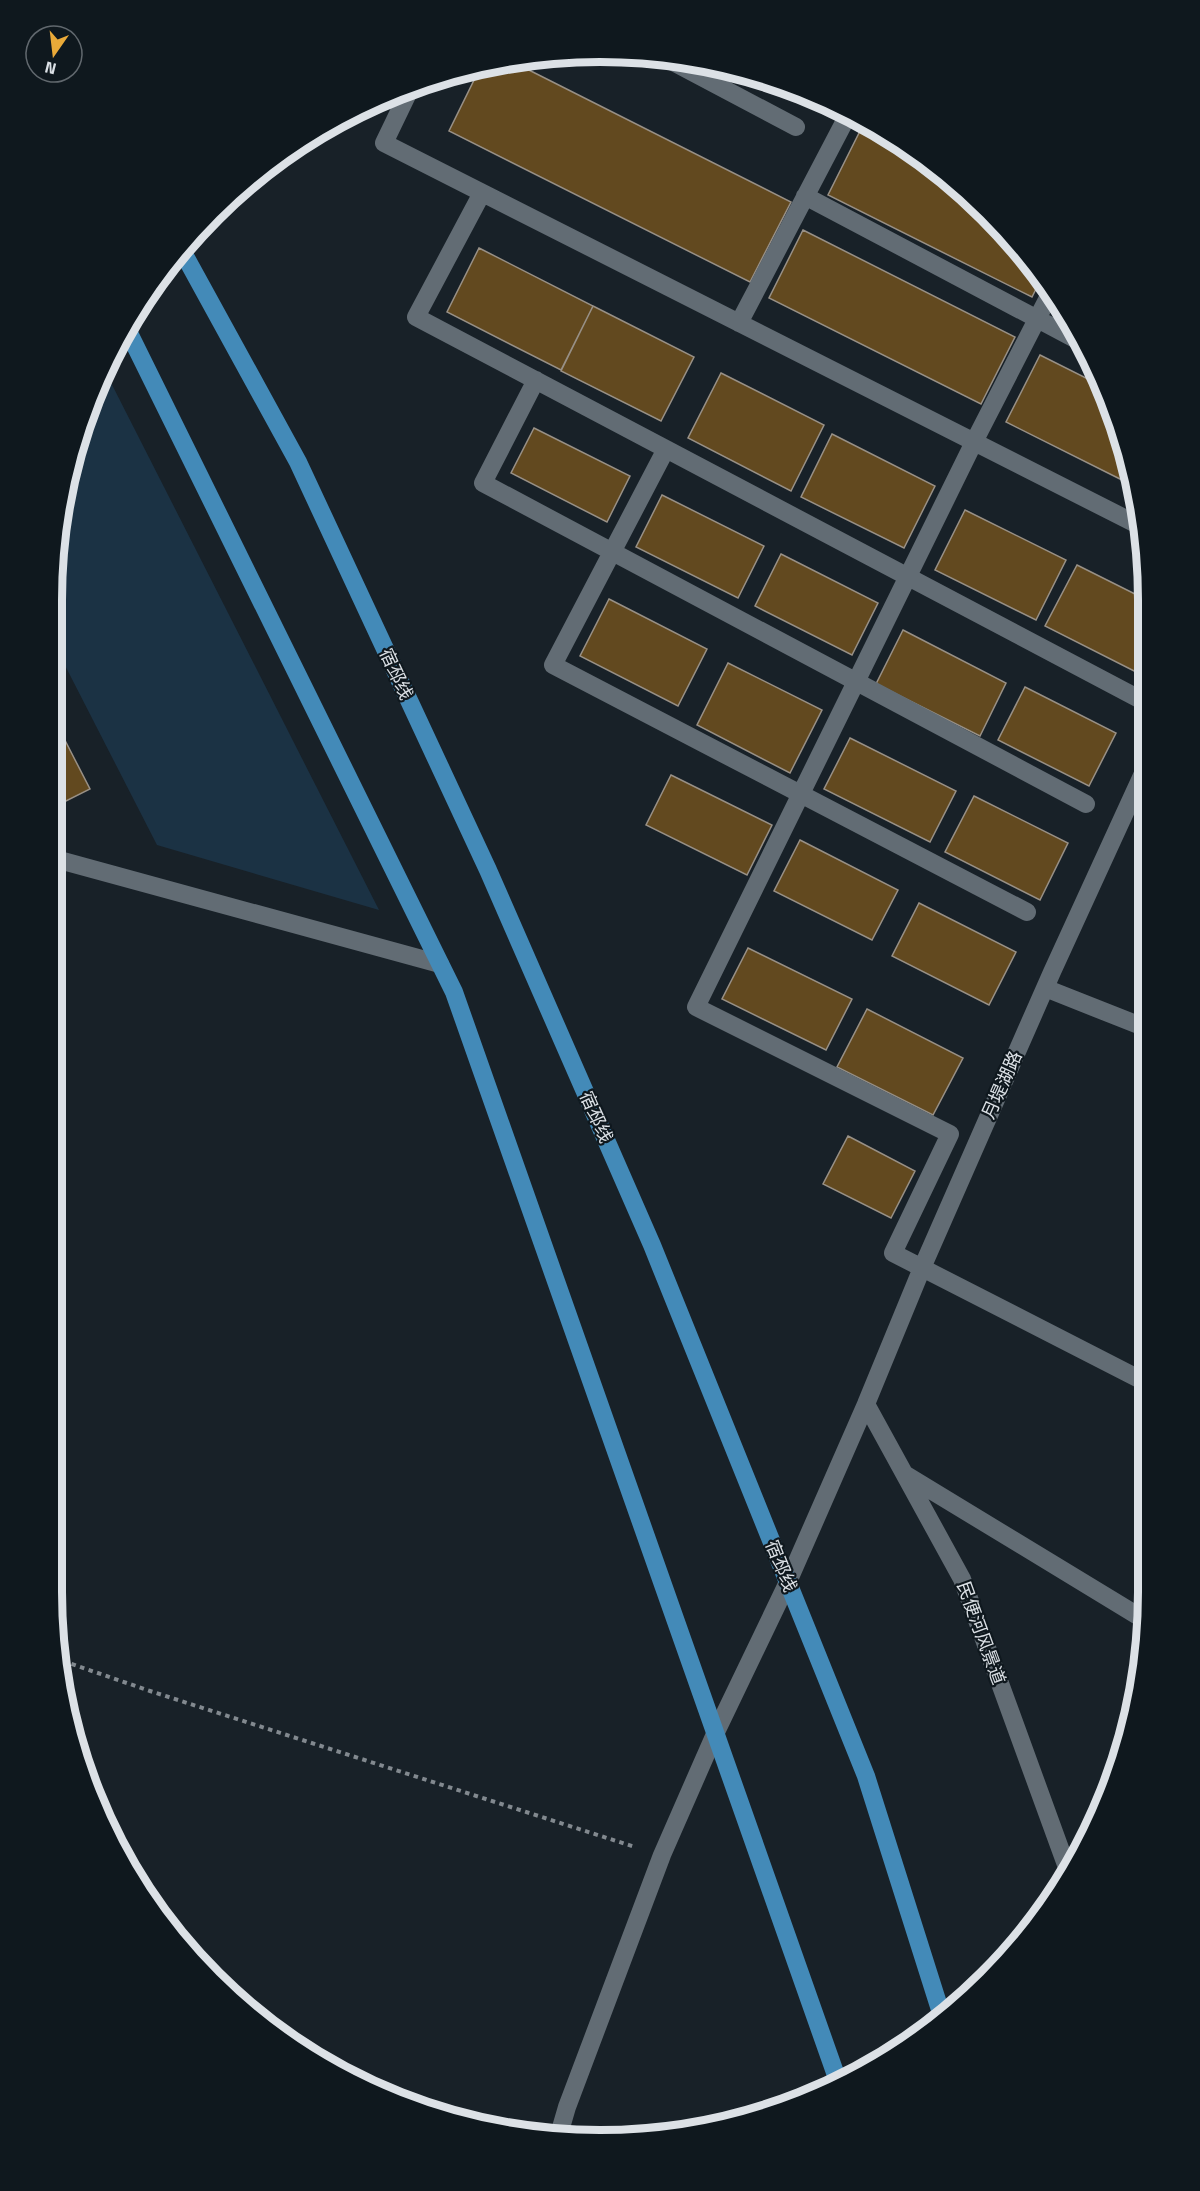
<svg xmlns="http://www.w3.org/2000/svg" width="1200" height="2191" font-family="'Titillium Web','Noto Sans SC',sans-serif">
<rect width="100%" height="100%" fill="#182128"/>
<!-- green -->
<path fill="#1b3244" d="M105,371L379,910L157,845L52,640V564L70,458Z"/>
<!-- building -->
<path fill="#62491f" stroke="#989086" stroke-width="1.5" d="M511,61L791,202L750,282L449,131L481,66Z
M861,129L918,158L988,212L1042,277L1032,297L828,195Z
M803,230L1015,337L981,404L769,298Z
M479,248L593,306L561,370L447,312Z
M593,306L694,357L661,421L561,371Z
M1040,355L1102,386L1120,423L1134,486L1006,422Z
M721,373L824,425L791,491L688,438Z
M534,428L630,476L607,522L511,473Z
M832,434L935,486L904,548L801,497Z
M662,495L764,546L738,598L636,547Z
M965,510L1066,560L1036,620L935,570Z
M781,554L878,603L852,655L755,606Z
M1077,565L1145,599L1144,676L1045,626Z
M609,599L707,649L678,706L580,656Z
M903,630L1006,683L980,736L876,684Z
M728,663L822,710L790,773L697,725Z
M1025,687L1116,733L1089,786L998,740Z
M52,715L90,789L52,808Z
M850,738L956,791L930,842L824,789Z
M671,775L772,825L747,875L646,825Z
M974,796L1068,843L1040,900L945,852Z
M800,840L898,890L872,940L774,891Z
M919,903L1016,952L989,1005L892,956Z
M748,948L852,999L826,1050L722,999Z
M867,1009L963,1058L933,1115L837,1067Z
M848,1136L915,1171L891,1218L823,1184Z"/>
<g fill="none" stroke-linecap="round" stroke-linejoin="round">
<!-- path -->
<path stroke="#82898f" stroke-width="4" stroke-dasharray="4.5 4.5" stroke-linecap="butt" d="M63,1661L150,1691L635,1847"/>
<!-- minor -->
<path stroke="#626c74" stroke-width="18" d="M660,55L796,127
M411,87L384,143L1144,528
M482,193L416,317L1145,702
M805,196L1079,341
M1052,290L974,442L696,1007L950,1134L893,1253L1147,1383
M739,323L849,113
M536,380L483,483L1086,804
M666,449L553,665L1027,912
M52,858L440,964
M1045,988L1146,1028
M866,1404L962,1579L1069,1873
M906,1475L1148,1622
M560,2131L567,2107L662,1855L715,1734L788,1582L866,1404L922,1268L1052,972L1145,769"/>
<!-- major -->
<path stroke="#438ab8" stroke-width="18" d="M180,247L298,462L488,870L652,1245L866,1776L942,2016
M125,325L454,992L838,2081"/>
</g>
<g text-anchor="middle" stroke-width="4.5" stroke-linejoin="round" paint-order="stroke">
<!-- street labels -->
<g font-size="18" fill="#dce1e6" stroke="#0f181e">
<text transform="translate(396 674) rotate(65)" y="6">宿邳线</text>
<text transform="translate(1002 1085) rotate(-66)" y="6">月堤湖路</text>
<text transform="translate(596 1117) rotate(66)" y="6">宿邳线</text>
<text transform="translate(781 1566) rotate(68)" y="6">宿邳线</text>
<text transform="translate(981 1633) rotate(70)" y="6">民便河风景道</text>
</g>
</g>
<!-- crop -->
<path d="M0 0H1200V2191H0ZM600 62H600A538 538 0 0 1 1138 600V1592A538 538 0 0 1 600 2130H600A538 538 0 0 1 62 1592V600A538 538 0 0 1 600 62Z" fill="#0f181e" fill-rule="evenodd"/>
<path fill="none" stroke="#dce1e6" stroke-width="8" d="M600 62H600A538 538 0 0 1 1138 600V1592A538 538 0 0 1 600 2130H600A538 538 0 0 1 62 1592V600A538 538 0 0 1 600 62Z"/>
<!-- north arrow -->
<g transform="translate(54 54) rotate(194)"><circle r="28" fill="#0f181e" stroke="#61686e" stroke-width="1.5"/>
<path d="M0-4.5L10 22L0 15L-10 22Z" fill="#eaaa39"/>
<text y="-9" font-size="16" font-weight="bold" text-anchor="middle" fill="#dce1e6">N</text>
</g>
</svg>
